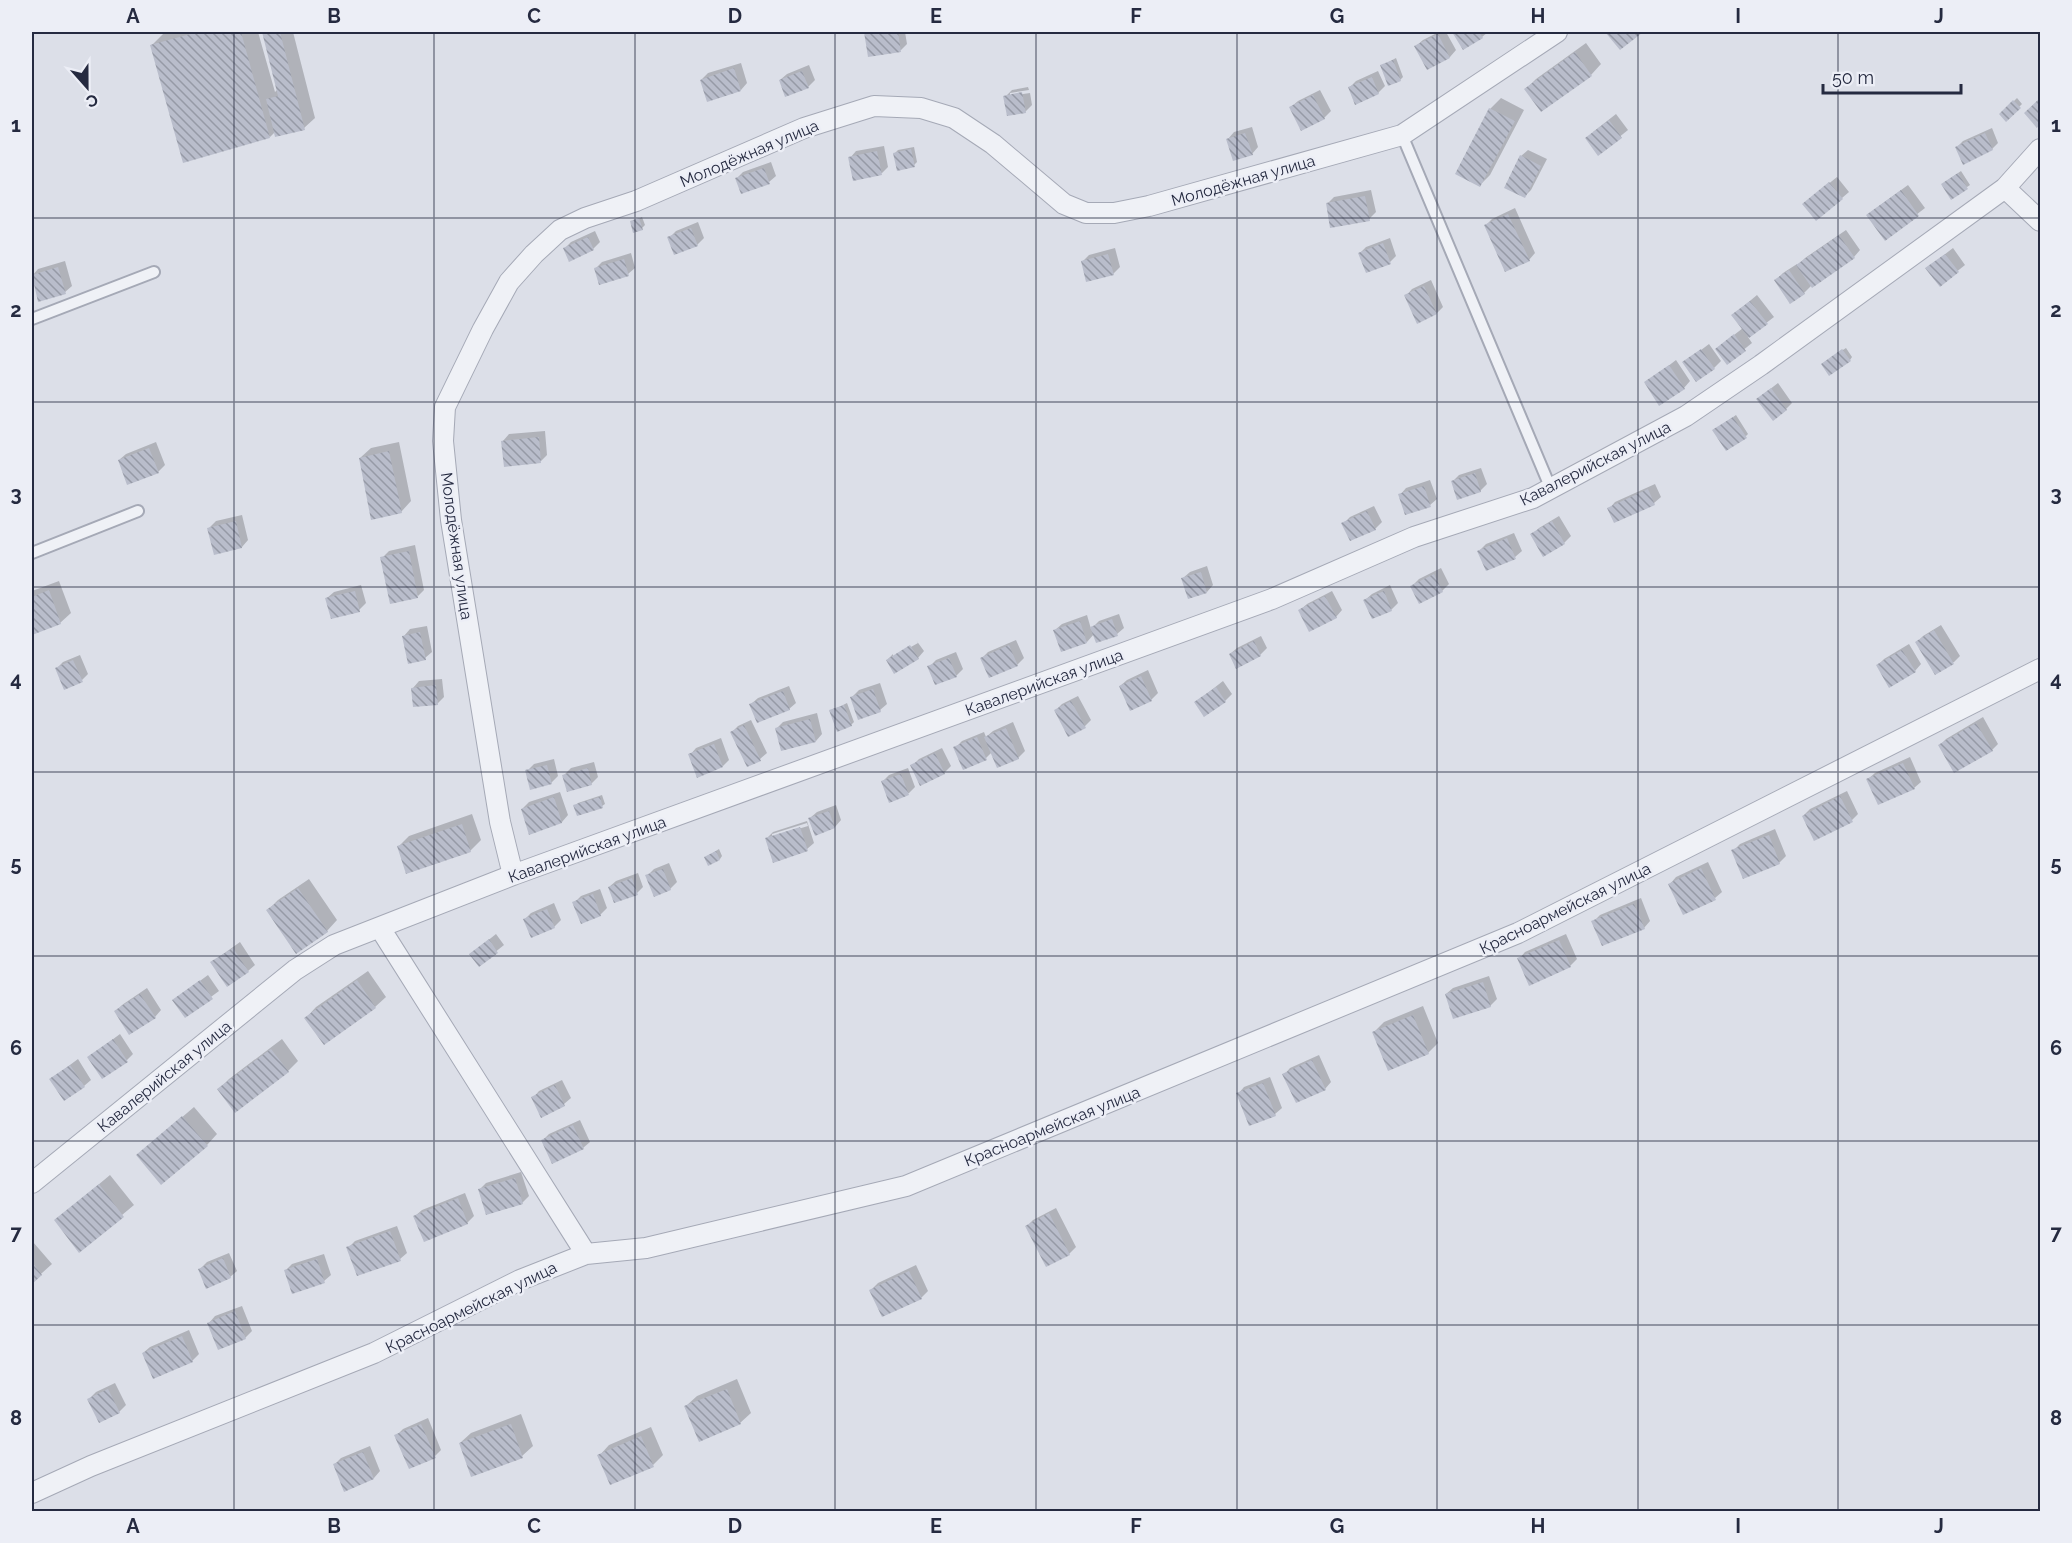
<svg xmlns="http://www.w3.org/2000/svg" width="2072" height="1543" font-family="Raleway,sans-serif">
<defs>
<pattern id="building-back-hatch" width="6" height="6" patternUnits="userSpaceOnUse" patternTransform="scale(1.5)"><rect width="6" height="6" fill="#b9bdcb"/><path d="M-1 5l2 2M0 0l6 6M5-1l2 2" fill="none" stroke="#969aa6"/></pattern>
</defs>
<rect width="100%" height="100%" fill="#dcdfe8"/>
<!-- shadow -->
<path fill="#0003" fill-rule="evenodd" d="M165,32H258L275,92L278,89L264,32H293L315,118L304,128L276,131L270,137L152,45Z
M865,32H905L907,44L901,50L869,56Z
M1439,32H1446L1456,50L1450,57L1428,68L1416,46L1423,40Z
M1454,32H1488L1482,37L1463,48Z
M1586,43L1601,64L1591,75L1526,89L1536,79Z
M1396,58L1403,77L1400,80L1381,66Z
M741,63L747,83L741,90L701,80L708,73Z
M809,65L815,80L808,87L780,80L787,74Z
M1378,71L1385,86L1378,93L1349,88L1356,81Z
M1028,87L1029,90L1010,93V96L1030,93L1032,105L1025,112L1005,97L1012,90Z
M1320,90L1331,111L1324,118L1291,107L1298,101Z
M1501,98L1524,110L1490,175L1480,185L1457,173L1490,109Z
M2017,98L2022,104L2006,120L2001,114Z
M1616,114L1628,130L1598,154L1593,132Z
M1252,127L1258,147L1252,154L1228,139L1234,132Z
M1992,128L1998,143L1992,149L1956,148L1963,141Z
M884,146L888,167L882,173L854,179L850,158L856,151Z
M914,147L917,162L914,165L895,153L898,150Z
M1528,150L1547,159L1531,190L1525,196L1521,156Z
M771,162L776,176L769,182L737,178L743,172Z
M1961,171L1970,185L1967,187L1945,182Z
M1837,177L1849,192L1842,198H1811Z
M1908,185L1925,208L1885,239L1875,209Z
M1371,190L1376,212L1369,219L1327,204L1334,197Z
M1515,208L1535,253L1529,260L1485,226L1492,219Z
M642,217L645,225L642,228L632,222Z
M698,222L704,238L697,245L669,238L676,231Z
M1846,230L1860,250L1854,257L1812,285L1804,293L1776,280L1783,273L1797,264V266L1805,258Z
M595,231L600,242L593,249L565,248L571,242Z
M1390,238L1396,256L1390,262L1360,253L1366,247Z
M1115,248L1120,267L1113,274L1083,261L1089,255Z
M1953,248L1965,265L1940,285L1927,268Z
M631,253L635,268L628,274L595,269L602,262Z
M65,261L72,286L65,292L39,300L32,276L38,269Z
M1431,280L1443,307L1437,313L1406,296L1412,289Z
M1757,295L1774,317L1748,337L1752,343L1727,363L1716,349L1743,328L1733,315Z
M1709,344L1721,361L1714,368L1684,363Z
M1846,348L1852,357L1850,360L1826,361Z
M1676,360L1690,381L1684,388L1646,383Z
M1778,383L1792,403L1786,409L1765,393Z
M1736,415L1748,434L1746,436L1717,428Z
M545,431L547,455L541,461L503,441L509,434Z
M156,442L165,465L158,472L119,460L126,454Z
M399,442L411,501L401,512L360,458L371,448Z
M1481,468L1487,484L1480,491L1452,482L1459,475Z
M1430,480L1437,499L1430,505L1400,495L1406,488Z
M1655,484L1661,497L1654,503L1609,509L1615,502Z
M1374,506L1382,522L1375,529L1343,524L1350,517Z
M242,515L248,540L242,547L209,528L216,521Z
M1559,516L1571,536L1564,543L1544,555L1532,535L1539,528Z
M1514,533L1522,551L1515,557L1479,551L1486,544Z
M415,545L424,590L418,596L382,558L389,551Z
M1207,566L1213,585L1207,592L1183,578L1190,572Z
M1441,568L1449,584L1442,591L1412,586L1419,579Z
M59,581L71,613L60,623L32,633V591Z
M361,585L366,603L359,610L327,598L334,592Z
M1390,585L1398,603L1392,609L1373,618L1365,600L1372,594Z
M1332,591L1342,610L1336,617L1300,610L1307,604Z
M1119,614L1124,628L1117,634H1094L1087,642L1055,630L1062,624L1087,615L1091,629L1099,621Z
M1941,625L1960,656L1954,662L1935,673L1917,642L1923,636Z
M427,626L432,652L425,658L404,636L410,629Z
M1261,636L1267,648L1260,655L1230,654L1237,648Z
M916,640L924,651L918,658L887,660L893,654V657L918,643Z
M1016,640L1024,658L1017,665L982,658L988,652Z
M1909,644L1921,664L1915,671L1878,665L1884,659Z
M956,652L963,669L956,676L929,667L936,660Z
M80,655L88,674L82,680L56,669L63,662Z
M1148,670L1158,693L1151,700L1120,686L1127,680Z
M442,679L444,697L437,704L413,688L419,681Z
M1223,681L1232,694L1225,701L1196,702Z
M880,683L887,704L880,710L852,697L859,690Z
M789,686L796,703L789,709L751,704L758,698Z
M1078,696L1091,720L1085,726L1056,710L1062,704Z
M847,703L854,722L851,725L831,711Z
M817,713L822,734L816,741L776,729L783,722Z
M1983,717L1998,744L1992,750L1940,745L1946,739Z
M751,720L767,753L760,759L748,765L732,732L738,726Z
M1013,722L1025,751L1018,758L992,752L986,758L964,768L955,748L962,741L984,732L986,737L993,731Z
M721,738L729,760L723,766L690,755L696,748Z
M942,748L951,766L944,773L912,766L919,759Z
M1910,757L1921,782L1914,788L1868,779L1875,773Z
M554,759L558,776L551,783L527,771L534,764Z
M594,762L598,777L591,784L564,775L571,768Z
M908,768L915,787L909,793L890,801L882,782L889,775Z
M1847,791L1858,814L1852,820L1803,816L1810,809Z
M560,792L568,815L562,822L522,809L529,802Z
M602,795L605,804L602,806H575L578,803Z
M836,805L841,820L835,827L810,818L817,812Z
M472,814L481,840L470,851L399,846L409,836Z
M807,821L814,843L807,849L766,839L773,832ZM807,823L808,826L772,837V834Z
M1775,829L1786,856L1780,862L1744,877L1733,851L1740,844Z
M719,849L722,856L720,859L706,857Z
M1708,862L1722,892L1715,898L1670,884L1676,877Z
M669,863L677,882L670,889L647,876L654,869Z
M638,873L643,887L637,893L609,887L616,881Z
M309,879L337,920L327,931L268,910L278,900Z
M600,889L607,908L600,915L574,903L581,896Z
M1641,898L1650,921L1644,928L1593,922L1600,915Z
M554,903L561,920L554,927L525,919L531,913Z
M496,934L504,945L479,965L471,954Z
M1566,934L1577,959L1570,966L1519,959L1525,952Z
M240,942L255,965L248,971L212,962Z
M368,971L386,997L375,1007L324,1043L306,1018L316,1007Z
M208,975L219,991L185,1016L174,1000Z
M1489,976L1497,999L1490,1006L1446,994L1453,988Z
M147,988L161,1010L155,1017L115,1012L122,1005Z
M1423,1006L1438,1043L1428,1053L1374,1032L1384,1022Z
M120,1034L133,1054L127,1060L89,1057Z
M282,1039L298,1061L288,1071L219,1089L229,1079Z
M1319,1055L1331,1082L1325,1089L1284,1075L1290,1068Z
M78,1059L91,1080L84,1086L51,1079Z
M1270,1077L1282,1108L1275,1114L1238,1094L1244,1087Z
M562,1080L571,1098L564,1104L542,1116L533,1098L539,1091Z
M194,1107L217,1134L207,1145L138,1155Z
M580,1120L590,1142L583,1148L543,1140L549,1134Z
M521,1172L529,1196L522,1203L479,1190L486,1183Z
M110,1175L134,1205L80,1250L56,1220Z
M465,1193L474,1216L467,1223L415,1216L422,1210Z
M1056,1208L1076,1247L1069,1254L1027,1226L1033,1220Z
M397,1226L407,1253L400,1259L348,1248L355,1241Z
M33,1242L52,1264L32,1282V1243Z
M229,1253L237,1271L230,1277L200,1269L207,1262Z
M324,1254L331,1275L324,1281L285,1271L292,1264Z
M916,1265L928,1291L921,1298L871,1290L878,1283Z
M242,1306L252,1331L245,1338L209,1323L215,1316Z
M189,1330L199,1354L192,1361L143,1353L150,1347Z
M737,1379L751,1413L740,1423L686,1406L697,1396Z
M115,1383L126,1405L119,1412L89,1399L96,1392Z
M521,1414L533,1446L522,1456L460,1443L471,1433Z
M428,1418L441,1450L435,1456L396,1436L403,1429Z
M651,1427L663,1455L653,1465L599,1456L609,1445Z
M370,1446L380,1471L374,1478L345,1490L334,1465L341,1458Z"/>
<!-- building -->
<path fill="url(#building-back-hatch)" d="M198,32H241L270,138L183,163L150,45Z
M262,32H280L305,130L275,137L266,99L278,96Z
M864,32H898L901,52L868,57Z
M1452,32H1479L1483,38L1463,50Z
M1605,32H1641L1642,33L1620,50Z
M1438,34L1450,58L1427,70L1414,46Z
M1575,52L1592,76L1541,112L1524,89Z
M1393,60L1401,81L1388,86L1380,65Z
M734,68L741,91L707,102L700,80Z
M802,71L809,88L785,97L779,80Z
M1372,77L1379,94L1355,105L1348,87Z
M1022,92L1026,113L1007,116L1003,96Z
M1313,95L1325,119L1301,131L1289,107Z
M2040,98V124L2037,128L2024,113Z
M2013,100L2021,108L2006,122L1999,114Z
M1489,108L1515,121L1480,187L1455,174Z
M1609,120L1622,138L1598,156L1585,138Z
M1245,133L1253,155L1233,161L1226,139Z
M1985,133L1993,150L1963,165L1955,147Z
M911,149L915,167L897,171L893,153Z
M877,151L882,175L853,181L848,157Z
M1520,155L1541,166L1525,198L1504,188Z
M764,168L770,184L741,194L735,178Z
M1958,173L1968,189L1951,200L1941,184Z
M1829,182L1843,199L1816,221L1802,204Z
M1901,190L1919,216L1885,241L1866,215Z
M1365,196L1370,221L1330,228L1326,203Z
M1508,214L1530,261L1505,272L1484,225Z
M639,218L643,230L633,233L630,221Z
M691,228L698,246L674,255L667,237Z
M1839,235L1855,258L1812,288L1796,265Z
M588,237L594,250L569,262L563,248Z
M1383,243L1391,264L1366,273L1358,253Z
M1108,254L1114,275L1086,282L1081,261Z
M1945,254L1959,272L1940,287L1925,268Z
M624,259L629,276L599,285L594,268Z
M58,267L66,294L38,302L32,275Z
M1789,270L1805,294L1790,304L1774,280Z
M1424,286L1437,314L1417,324L1404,295Z
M1750,301L1768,324L1749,338L1731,315Z
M1734,334L1746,351L1727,365L1715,349Z
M1701,349L1715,369L1696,382L1682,362Z
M1842,349L1851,361L1829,376L1821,364Z
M1669,365L1685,389L1659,406L1644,382Z
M1771,388L1787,410L1773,421L1756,399Z
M1733,417L1747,438L1726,451L1712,430Z
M539,437L541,463L504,467L501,441Z
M149,448L159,473L127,485L118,460Z
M389,451L402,513L371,520L359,458Z
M1475,473L1481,492L1457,500L1451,481Z
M1424,486L1431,507L1405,515L1398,494Z
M1648,489L1655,505L1614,523L1607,508Z
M1367,511L1376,530L1350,541L1341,523Z
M236,521L242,548L214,555L207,528Z
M1552,521L1565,544L1543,557L1530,534Z
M1507,538L1516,559L1486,571L1477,551Z
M409,551L418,598L390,604L380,557Z
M1201,572L1207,593L1188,599L1181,578Z
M1434,574L1443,592L1419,604L1410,586Z
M49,590L61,624L32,635V597Z
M355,591L360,612L331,619L325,598Z
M1384,591L1392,611L1372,619L1363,600Z
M1325,596L1337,618L1309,632L1298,610Z
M1112,619L1118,636L1096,643L1090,627Z
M1080,621L1087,643L1061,652L1053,630Z
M1934,630L1954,664L1935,675L1915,642Z
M420,632L426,660L408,664L402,636Z
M1254,641L1261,656L1236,669L1229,654Z
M910,645L919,659L894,674L886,660Z
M1009,645L1018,666L989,678L980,658Z
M1902,650L1916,672L1889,688L1876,665Z
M949,658L957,677L935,685L927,666Z
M73,660L83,682L64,690L55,668Z
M1141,676L1152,701L1130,711L1119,686Z
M436,685L438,705L413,707L411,688Z
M1216,687L1226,702L1204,717L1194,702Z
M873,689L881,712L858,720L850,697Z
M783,691L790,710L757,723L749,704Z
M1071,701L1086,728L1068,737L1054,710Z
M844,705L852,726L837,732L829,710Z
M810,719L816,742L781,751L775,728Z
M1976,723L1993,751L1954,773L1938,745Z
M744,725L761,761L747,767L730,732Z
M1006,728L1019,759L997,768L984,737Z
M977,737L987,760L963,770L953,747Z
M714,744L723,767L697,778L688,754Z
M935,753L945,774L920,786L910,765Z
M1903,763L1915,789L1878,805L1866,779Z
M547,765L552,784L530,790L525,770Z
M588,768L592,785L567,792L562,775Z
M901,774L909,795L889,803L881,781Z
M1840,796L1853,822L1814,841L1802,816Z
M554,797L562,823L529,835L521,809Z
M600,797L603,808L577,816L573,805Z
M829,811L835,828L815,836L808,818Z
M462,824L471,852L406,874L397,846Z
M800,827L808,851L773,863L765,838Z
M1769,835L1780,864L1743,879L1731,850Z
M716,851L720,860L708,866L704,857Z
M1701,868L1716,900L1683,915L1668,884Z
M663,869L671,890L654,897L645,875Z
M632,878L638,895L614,903L608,887Z
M298,888L328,932L296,954L266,910Z
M593,894L601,916L581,924L572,902Z
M1634,904L1645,929L1602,946L1591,921Z
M547,909L555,928L531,938L523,919Z
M489,939L498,953L479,967L469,954Z
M1559,940L1571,967L1529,986L1517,958Z
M233,948L249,972L227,987L210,962Z
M200,980L213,999L185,1018L172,1000Z
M357,980L376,1008L324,1045L304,1018Z
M1483,982L1491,1007L1453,1019L1445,994Z
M140,994L156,1018L129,1035L114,1011Z
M1413,1015L1429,1054L1388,1071L1372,1032Z
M113,1039L128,1062L102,1079L87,1057Z
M271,1049L289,1072L235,1113L217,1089Z
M1312,1060L1326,1090L1296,1103L1282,1074Z
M70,1065L85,1087L64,1101L49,1079Z
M1263,1083L1276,1116L1249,1126L1236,1093Z
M555,1085L565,1106L541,1118L531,1097Z
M182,1116L208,1146L161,1185L136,1155Z
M573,1125L584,1149L552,1164L541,1140Z
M515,1178L523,1204L486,1215L478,1189Z
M99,1184L124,1217L79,1253L54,1220Z
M458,1198L468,1224L424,1242L413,1216Z
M1049,1213L1070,1255L1046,1267L1025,1226Z
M390,1231L401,1261L357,1276L346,1247Z
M223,1258L231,1278L206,1289L198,1269Z
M317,1259L325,1283L292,1294L284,1270Z
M32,1262L42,1275L32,1284Z
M909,1271L922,1299L882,1317L869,1290Z
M235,1311L246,1339L218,1350L207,1323Z
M182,1336L193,1362L153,1379L142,1353Z
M108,1389L120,1413L99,1423L87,1399Z
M727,1389L741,1424L699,1442L684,1406Z
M421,1424L436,1458L409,1469L394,1435Z
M511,1424L523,1458L471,1477L459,1443Z
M641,1436L654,1467L610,1485L597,1455Z
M363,1452L374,1479L344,1492L333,1464Z"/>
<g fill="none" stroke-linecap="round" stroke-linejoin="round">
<defs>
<path id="service" d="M1402,135L1551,489
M32,319L154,272
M32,553L138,511"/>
<path id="minor" d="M2005,188L2040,221
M513,875L500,822L451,520L443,441L445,407L483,329L509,282L534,254L560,230L585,218L636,201L804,128L874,106L921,108L954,118L993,144L1064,204L1086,213H1114L1149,206L1402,135L1557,32
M380,928L586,1254
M32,1183L295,970L334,945L513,875L1272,599L1414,537L1533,498L1686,416L1761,365L2005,188L2040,149
M32,1493L91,1466L374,1353L520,1280L586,1254L646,1248L906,1186L1518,933L2040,669"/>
</defs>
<!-- service casing -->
<use href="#service" stroke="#a5a9b6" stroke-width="14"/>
<!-- minor casing -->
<use href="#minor" stroke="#a5a9b6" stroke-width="22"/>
<!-- service -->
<use href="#service" stroke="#eff1f6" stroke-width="10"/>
<!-- minor -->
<use href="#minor" stroke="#eff1f6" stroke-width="20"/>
</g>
<!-- grid -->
<path fill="none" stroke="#252a40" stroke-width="1.5" stroke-opacity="0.55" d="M234,32V1512M434,32V1512M635,32V1512M835,32V1512M1036,32V1512M1237,32V1512M1437,32V1512M1638,32V1512M1838,32V1512M32,218H2040M32,402H2040M32,587H2040M32,772H2040M32,956H2040M32,1141H2040M32,1325H2040"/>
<g text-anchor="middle" stroke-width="5" stroke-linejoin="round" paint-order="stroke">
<!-- street labels -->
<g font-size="16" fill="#252a40" stroke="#eceef6">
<text transform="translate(749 153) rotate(-23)" y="6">Молодёжная улица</text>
<text transform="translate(1243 180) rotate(-16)" y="6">Молодёжная улица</text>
<text transform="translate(1595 463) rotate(-27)" y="6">Кавалерийская улица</text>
<text transform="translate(457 546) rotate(82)" y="6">Молодёжная улица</text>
<text transform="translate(1044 682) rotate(-20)" y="6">Кавалерийская улица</text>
<text transform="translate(587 849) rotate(-20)" y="6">Кавалерийская улица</text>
<text transform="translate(1565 908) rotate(-26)" y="6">Красноармейская улица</text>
<text transform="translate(164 1076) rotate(-39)" y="6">Кавалерийская улица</text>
<text transform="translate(1052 1126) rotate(-22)" y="6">Красноармейская улица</text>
<text transform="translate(471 1307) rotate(-26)" y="6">Красноармейская улица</text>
</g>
</g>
<!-- border -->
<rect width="2072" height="1543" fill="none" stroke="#eceef6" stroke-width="66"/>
<!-- north arrow -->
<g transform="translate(87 87) rotate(159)" stroke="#eceef6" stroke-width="4.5" paint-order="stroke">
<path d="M0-4.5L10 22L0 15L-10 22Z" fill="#252a40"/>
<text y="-9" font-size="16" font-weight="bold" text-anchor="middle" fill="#252a40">С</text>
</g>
<!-- scale -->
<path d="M1823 84v9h138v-9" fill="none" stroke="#252a40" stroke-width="3"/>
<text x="1832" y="84" font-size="18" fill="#252a40" stroke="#eceef6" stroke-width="4.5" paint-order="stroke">50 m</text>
<rect x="33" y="33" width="2006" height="1477" fill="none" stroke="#252a40" stroke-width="2"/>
<g font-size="20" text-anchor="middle" font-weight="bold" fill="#252a40">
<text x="133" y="23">A</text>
<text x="334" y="23">B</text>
<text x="534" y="23">C</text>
<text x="735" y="23">D</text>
<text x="936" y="23">E</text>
<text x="1136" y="23">F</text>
<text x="1337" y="23">G</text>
<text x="1538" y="23">H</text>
<text x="1738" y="23">I</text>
<text x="1939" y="23">J</text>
<text x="16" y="132">1</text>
<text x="2056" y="132">1</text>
<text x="16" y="317">2</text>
<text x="2056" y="317">2</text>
<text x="16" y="501">3</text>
<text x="2056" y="501">3</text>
<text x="16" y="686">4</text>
<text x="2056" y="686">4</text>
<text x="16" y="871">5</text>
<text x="2056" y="871">5</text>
<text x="16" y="1055">6</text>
<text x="2056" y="1055">6</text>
<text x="16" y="1240">7</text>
<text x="2056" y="1240">7</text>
<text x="16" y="1425">8</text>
<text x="2056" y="1425">8</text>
<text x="133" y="1533">A</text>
<text x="334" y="1533">B</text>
<text x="534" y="1533">C</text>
<text x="735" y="1533">D</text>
<text x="936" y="1533">E</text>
<text x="1136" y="1533">F</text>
<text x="1337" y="1533">G</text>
<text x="1538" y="1533">H</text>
<text x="1738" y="1533">I</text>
<text x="1939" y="1533">J</text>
</g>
</svg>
